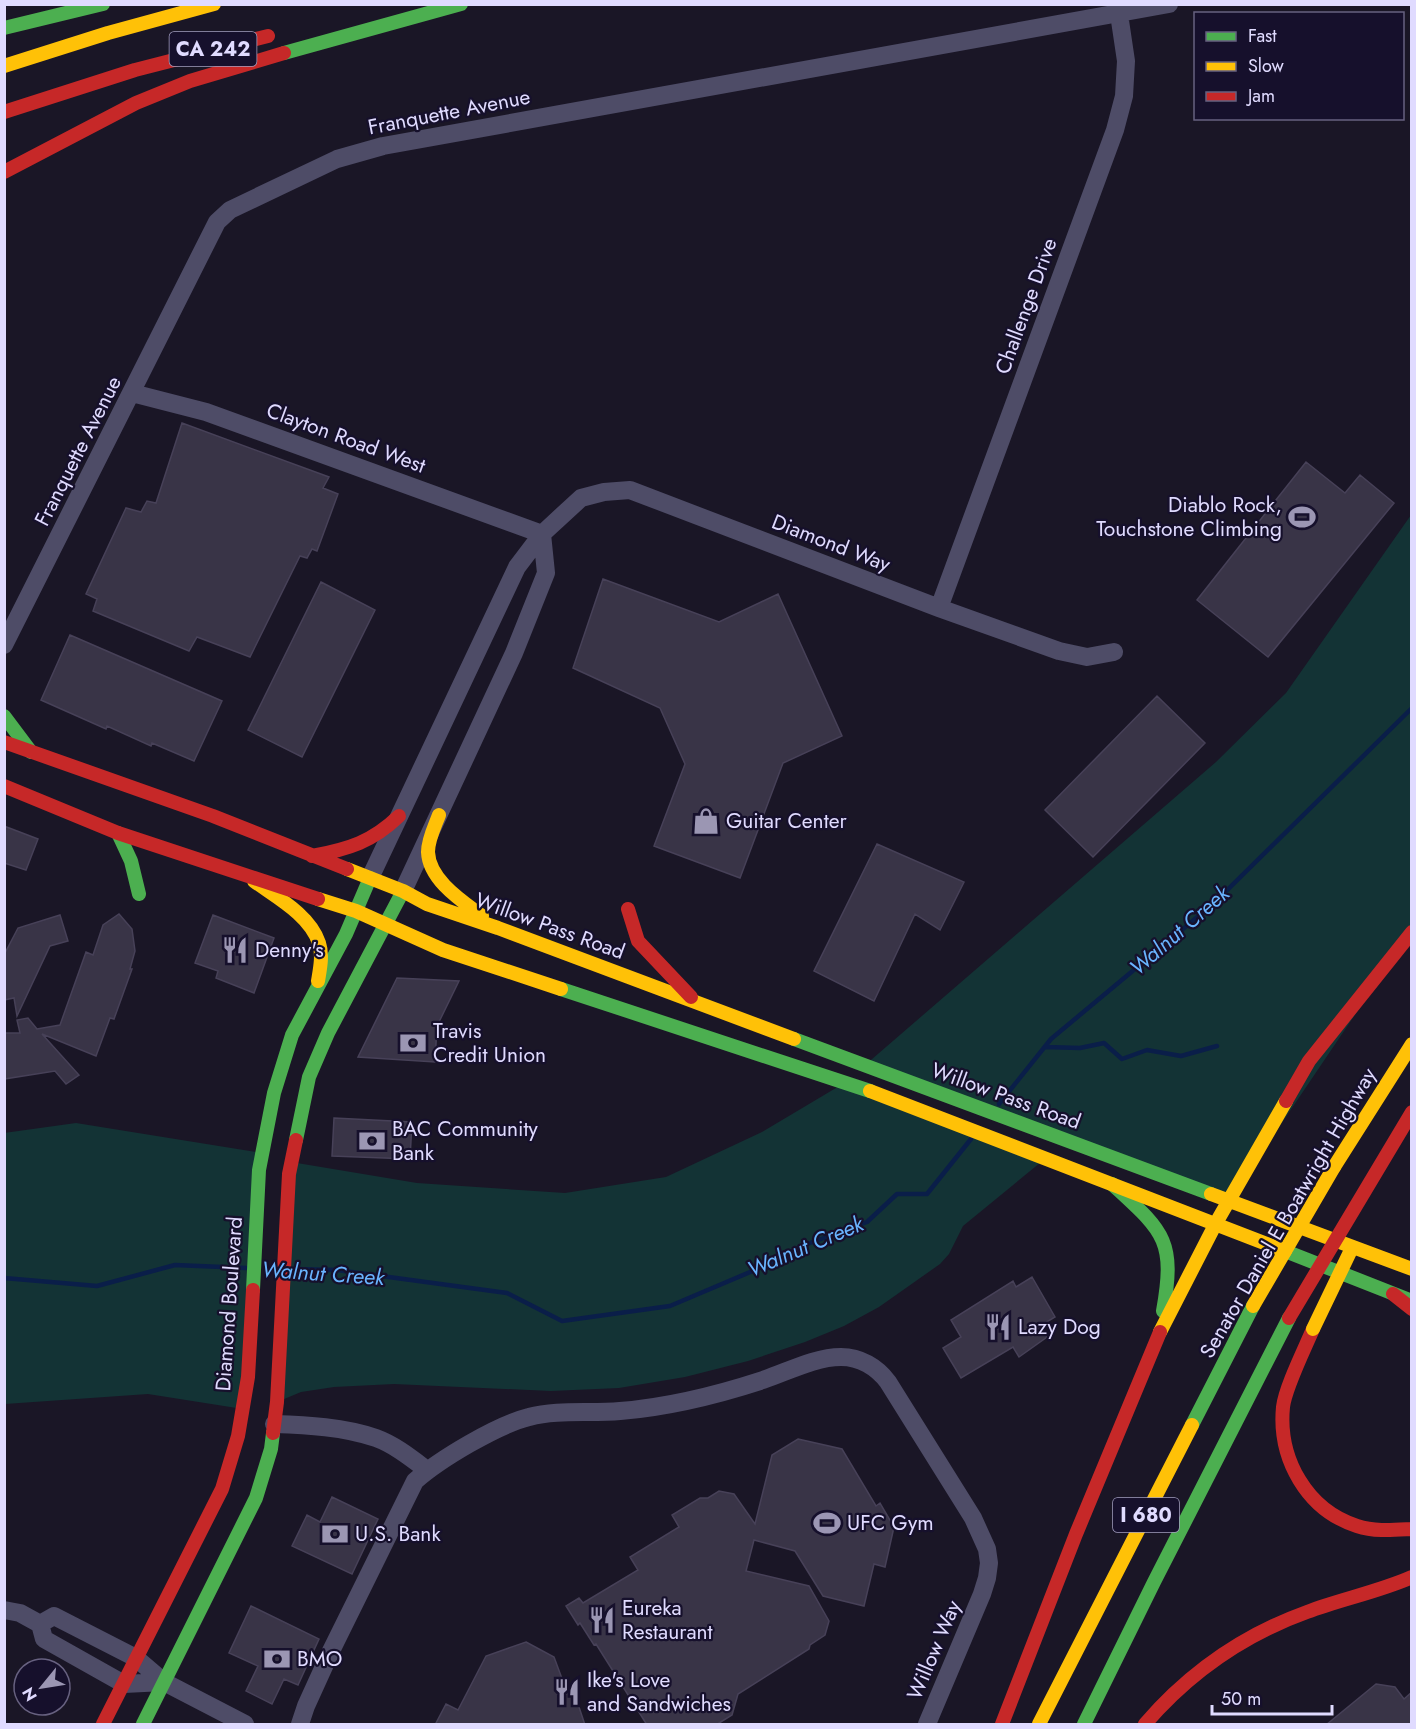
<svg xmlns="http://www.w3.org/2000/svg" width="1416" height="1729" font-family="Jost,sans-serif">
<rect width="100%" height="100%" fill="#1a1626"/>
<!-- green -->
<path fill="#133335" d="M1411,515V932L1229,1201L864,1066L1216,762L1286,693Z
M846,1082L1046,1158L963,1226L949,1254L940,1264L879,1307L844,1326L805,1342L748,1361L685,1377L619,1388L551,1391L394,1384L334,1387L301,1392L277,1402L291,1162L417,1183L565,1193L666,1177L762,1132Z
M76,1123L262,1153L243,1409L148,1394L5,1404L4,1133Z"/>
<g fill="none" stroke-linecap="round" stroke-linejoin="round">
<!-- stream -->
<path stroke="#0a1e49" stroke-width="4.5" d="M1045,1047L1080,1048L1104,1043L1122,1059L1147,1050L1181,1056L1217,1046
M999,1104L1051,1039L1213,904L1412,708
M293,1269L337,1270L507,1293L562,1321L670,1306L762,1267L802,1246L867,1222L897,1194H927L971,1139
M4,1278L97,1286L175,1265L246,1268"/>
</g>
<!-- building -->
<path fill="#393447" stroke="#474158" stroke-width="1.5" d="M182,423L329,477L323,488L338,494L317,551L312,549L307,558L300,556L250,657L197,637L189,651L93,611L97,599L86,594L126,508L141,512L147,501L156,503Z
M1306,462L1345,493L1360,475L1394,503L1268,657L1197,600Z
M603,579L719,622L778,594L842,736L783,763L740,878L654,846L685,764L660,708L573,668Z
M321,582L375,610L302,757L248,730Z
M70,635L222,701L194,761L152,743L151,746L107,726L106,729L41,700Z
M1157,696L1205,743L1093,857L1045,810Z
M4,826L38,839L26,870L4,863Z
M877,844L964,882L940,930L915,914L874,1001L814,971Z
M119,914L132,929L135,951L130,969H132L114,1019L110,1018L96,1056L42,1034L79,1075L66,1084L55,1071L4,1079V1033H20L17,1020L28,1018L37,1029L60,1025L86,952L93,955L103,925Z
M60,915L68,941L50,946L17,1016L14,998L4,1000V955L18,928Z
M213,915L274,938L254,993L216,978L218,971L195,963Z
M397,978L459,981L437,1026L435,1062L358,1057Z
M334,1118L412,1122L410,1159L332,1156Z
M1032,1277L1055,1317L1040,1326L1047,1337L1019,1357L1013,1347L961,1378L943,1348L961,1337L951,1320L1013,1281L1016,1287Z
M798,1439L842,1449L876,1506L880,1503L894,1527L885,1567L874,1564L864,1606L823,1596L795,1551L754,1540L746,1571L809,1586L829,1621L825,1635L810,1645L809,1649L738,1694L732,1715L716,1725H647L596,1644L594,1645L580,1623L578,1625L566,1606L579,1598L583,1603L638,1570L630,1557L679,1527L672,1515L700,1498H708L719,1491L734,1494L755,1524L772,1455Z
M332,1497L378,1519L352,1574L292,1546L307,1515L320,1522Z
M251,1606L319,1639L298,1685L284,1679L272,1704L246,1691L258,1666L229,1653Z
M526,1642L554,1657L564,1684L573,1689L585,1725H435L446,1704L458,1710L486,1656Z
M1376,1684L1395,1687L1404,1699L1412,1692V1725H1326Z"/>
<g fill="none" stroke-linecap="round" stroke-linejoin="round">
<!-- street -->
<path stroke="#4e4c67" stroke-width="18" d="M132,393L206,412L542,534
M939,608L1115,130L1124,96L1126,61L1119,14
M4,645L217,222L230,210L337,159L383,146L1169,4
M370,878L517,567L542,534L581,498L604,492L630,490L939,608L1059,651L1087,657L1114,652
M403,891L514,653L546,573L542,534
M274,1424C307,1425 344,1427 376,1438C395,1445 411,1458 427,1470
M4,1610L20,1613L40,1624L44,1639L124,1684L164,1682L136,1658L54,1616L40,1624
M164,1682L245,1724
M300,1724L306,1706L331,1651L415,1481C440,1459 497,1425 529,1417C558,1409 591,1414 620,1411C669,1407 717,1395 763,1380C787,1372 815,1357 841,1357C860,1357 877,1367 888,1382L973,1518L987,1549L989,1563L987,1578L982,1594L927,1724"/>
<!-- fast -->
<path stroke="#4caf50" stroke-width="14" d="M4,28L103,4
M284,53L461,4
M4,716L31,752
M118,833L131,861L139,894
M561,989L870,1091
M794,1039L1211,1194
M296,1140L309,1077L328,1033L403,891
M1112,1184C1163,1231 1176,1239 1163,1311
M1285,1251L1412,1301
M253,1290L259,1170L274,1093L292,1035L346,934L370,878
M1192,1425L1253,1306
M143,1724L256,1498L271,1449L273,1433
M1084,1724L1154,1582L1289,1318"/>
<!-- slow -->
<path stroke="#ffc107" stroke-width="14" d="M4,66L108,33L214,4
M439,815C435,826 428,839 428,852C429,880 462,901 482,916
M347,869L403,891L427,904L498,928L794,1039
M254,881C276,897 310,915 319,943C323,955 320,969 318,981
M318,899L356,911L443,950L561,989
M870,1091L1285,1251
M1334,1167L1412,1044
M1211,1194L1412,1269
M1160,1332L1216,1223L1286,1101
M1039,1724L1192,1425"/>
<!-- jam -->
<path stroke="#c62828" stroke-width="14" d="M4,112L135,70L268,36
M4,172L136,103L190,81L284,53
M4,742L213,816L347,869
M4,786L118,833L318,899
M312,856C349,849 372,842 399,816
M628,909L638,941L691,997
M1286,1101L1309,1061L1412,932
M1393,1294L1412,1309
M1313,1329C1305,1348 1285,1388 1283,1407C1278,1459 1307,1510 1357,1526C1375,1532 1394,1530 1412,1529
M273,1433L277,1402L289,1174L296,1140
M103,1724L222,1489L238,1436L248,1377L253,1290
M1002,1724L1076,1534L1160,1332
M1145,1724C1189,1673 1243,1635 1307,1612C1341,1599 1378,1592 1412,1577"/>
<!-- slow-bridge -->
<path stroke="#ffc107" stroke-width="14" d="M1253,1306L1334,1167
M1313,1329L1350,1252"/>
<!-- jam-bridge -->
<path stroke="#c62828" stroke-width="14" d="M1289,1318L1412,1112"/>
</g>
<!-- icons -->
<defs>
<symbol id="stadium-bare" viewBox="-9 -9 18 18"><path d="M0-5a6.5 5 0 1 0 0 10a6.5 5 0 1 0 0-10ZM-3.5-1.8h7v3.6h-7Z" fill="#9b96b3" stroke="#16102c" stroke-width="2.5" paint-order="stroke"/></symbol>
<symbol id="shop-bare" viewBox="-9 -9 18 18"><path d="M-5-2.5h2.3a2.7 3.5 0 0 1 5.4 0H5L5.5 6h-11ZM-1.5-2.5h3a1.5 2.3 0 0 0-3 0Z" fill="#9b96b3" stroke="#16102c" stroke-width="2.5" paint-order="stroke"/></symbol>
<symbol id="restaurant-bare" viewBox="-9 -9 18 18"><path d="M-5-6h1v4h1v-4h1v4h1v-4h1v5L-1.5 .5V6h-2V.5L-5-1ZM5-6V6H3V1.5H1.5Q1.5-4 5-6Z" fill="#9b96b3" stroke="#16102c" stroke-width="2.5" paint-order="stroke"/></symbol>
<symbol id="bank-bare" viewBox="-9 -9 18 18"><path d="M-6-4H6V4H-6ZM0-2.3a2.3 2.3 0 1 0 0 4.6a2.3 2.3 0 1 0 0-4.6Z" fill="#9b96b3" stroke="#16102c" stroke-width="2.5" paint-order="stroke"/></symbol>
</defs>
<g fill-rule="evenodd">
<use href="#stadium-bare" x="1283" y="498" width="38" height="38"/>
<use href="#shop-bare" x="687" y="802" width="38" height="38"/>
<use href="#restaurant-bare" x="216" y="931" width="38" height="38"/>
<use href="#bank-bare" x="394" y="1024" width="38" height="38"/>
<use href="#bank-bare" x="353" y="1122" width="38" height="38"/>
<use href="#restaurant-bare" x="979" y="1308" width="38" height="38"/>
<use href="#stadium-bare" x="808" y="1504" width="38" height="38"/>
<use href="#bank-bare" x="316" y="1515" width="38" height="38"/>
<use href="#restaurant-bare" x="583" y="1601" width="38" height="38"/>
<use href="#bank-bare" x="258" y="1640" width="38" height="38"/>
<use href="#restaurant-bare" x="548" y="1673" width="38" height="38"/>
</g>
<g text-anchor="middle" stroke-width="4.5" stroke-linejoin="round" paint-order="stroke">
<!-- shield labels -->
<g fill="#16102c" stroke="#a39ec0" stroke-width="1.5">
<rect x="169.5" y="32" width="87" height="34" rx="4.5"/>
<rect x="1113" y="1498" width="66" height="34" rx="4.5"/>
</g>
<g font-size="20" font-weight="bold" fill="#e0dbff">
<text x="213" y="56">CA 242</text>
<text x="1146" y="1522">I 680</text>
</g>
<!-- street labels -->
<g font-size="21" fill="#e0dbff" stroke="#16102c">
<text transform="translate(449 112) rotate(-11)" y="7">Franquette Avenue</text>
<text transform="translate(1026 306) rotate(-70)" y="7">Challenge Drive</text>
<text transform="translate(346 438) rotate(20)" y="7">Clayton Road West</text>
<text transform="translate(78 451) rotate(-63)" y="7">Franquette Avenue</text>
<text transform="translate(831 543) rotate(21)" y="7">Diamond Way</text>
<text transform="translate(550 926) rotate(20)" y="7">Willow Pass Road</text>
<text transform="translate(1006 1096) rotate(20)" y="7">Willow Pass Road</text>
<text transform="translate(1288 1213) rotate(-60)" y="7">Senator Daniel E Boatwright Highway</text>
<text transform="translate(229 1304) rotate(-86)" y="7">Diamond Boulevard</text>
<text transform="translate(934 1650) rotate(-67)" y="7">Willow Way</text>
</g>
<!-- poi labels -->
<g font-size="21" fill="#e0dbff" stroke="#16102c" text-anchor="start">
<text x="1282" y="512" text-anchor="end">Diablo Rock,<tspan x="1282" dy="24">Touchstone Climbing</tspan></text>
<text x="726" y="828">Guitar Center</text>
<text x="255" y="957">Denny's</text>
<text x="433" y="1038">Travis<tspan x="433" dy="24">Credit Union</tspan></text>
<text x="392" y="1136">BAC Community<tspan x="392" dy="24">Bank</tspan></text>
<text x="1018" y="1334">Lazy Dog</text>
<text x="847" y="1530">UFC Gym</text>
<text x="355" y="1541">U.S. Bank</text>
<text x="622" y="1615">Eureka<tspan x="622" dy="24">Restaurant</tspan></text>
<text x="297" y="1666">BMO</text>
<text x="587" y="1687">Ike's Love<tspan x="587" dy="24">and Sandwiches</tspan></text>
</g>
<!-- water labels -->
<g font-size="22" font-style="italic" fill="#69b4ff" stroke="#16102c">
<text transform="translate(1179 930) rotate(-41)" y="8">Walnut Creek</text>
<text transform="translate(805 1246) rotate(-23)" y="8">Walnut Creek</text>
<text transform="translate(323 1273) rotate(4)" y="8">Walnut Creek</text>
</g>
</g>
<!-- border -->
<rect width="1416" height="1729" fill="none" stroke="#e0dbff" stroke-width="12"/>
<!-- legend -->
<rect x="1194" y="12" width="210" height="108" fill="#16102c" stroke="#676180" stroke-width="1.5"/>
<rect x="1206" y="32" width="30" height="9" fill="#4caf50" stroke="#676180" stroke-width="1.5"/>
<text x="1248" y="42" font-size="18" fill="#e0dbff">Fast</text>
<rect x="1206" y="62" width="30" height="9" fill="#ffc107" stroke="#676180" stroke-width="1.5"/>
<text x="1248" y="72" font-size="18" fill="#e0dbff">Slow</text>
<rect x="1206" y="92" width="30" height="9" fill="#c62828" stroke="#676180" stroke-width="1.5"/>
<text x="1248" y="102" font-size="18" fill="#e0dbff">Jam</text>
<!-- north arrow -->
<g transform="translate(42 1687) rotate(240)"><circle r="28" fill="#16102c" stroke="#676180" stroke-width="1.5"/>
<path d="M0-4.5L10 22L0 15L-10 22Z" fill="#9b96b3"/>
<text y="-9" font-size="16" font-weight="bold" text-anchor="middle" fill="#e0dbff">N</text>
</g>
<!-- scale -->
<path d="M1212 1705v9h120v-9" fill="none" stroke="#e0dbff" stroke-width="3"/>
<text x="1221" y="1705" font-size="18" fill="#e0dbff" stroke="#16102c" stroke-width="4.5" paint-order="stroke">50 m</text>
</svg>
